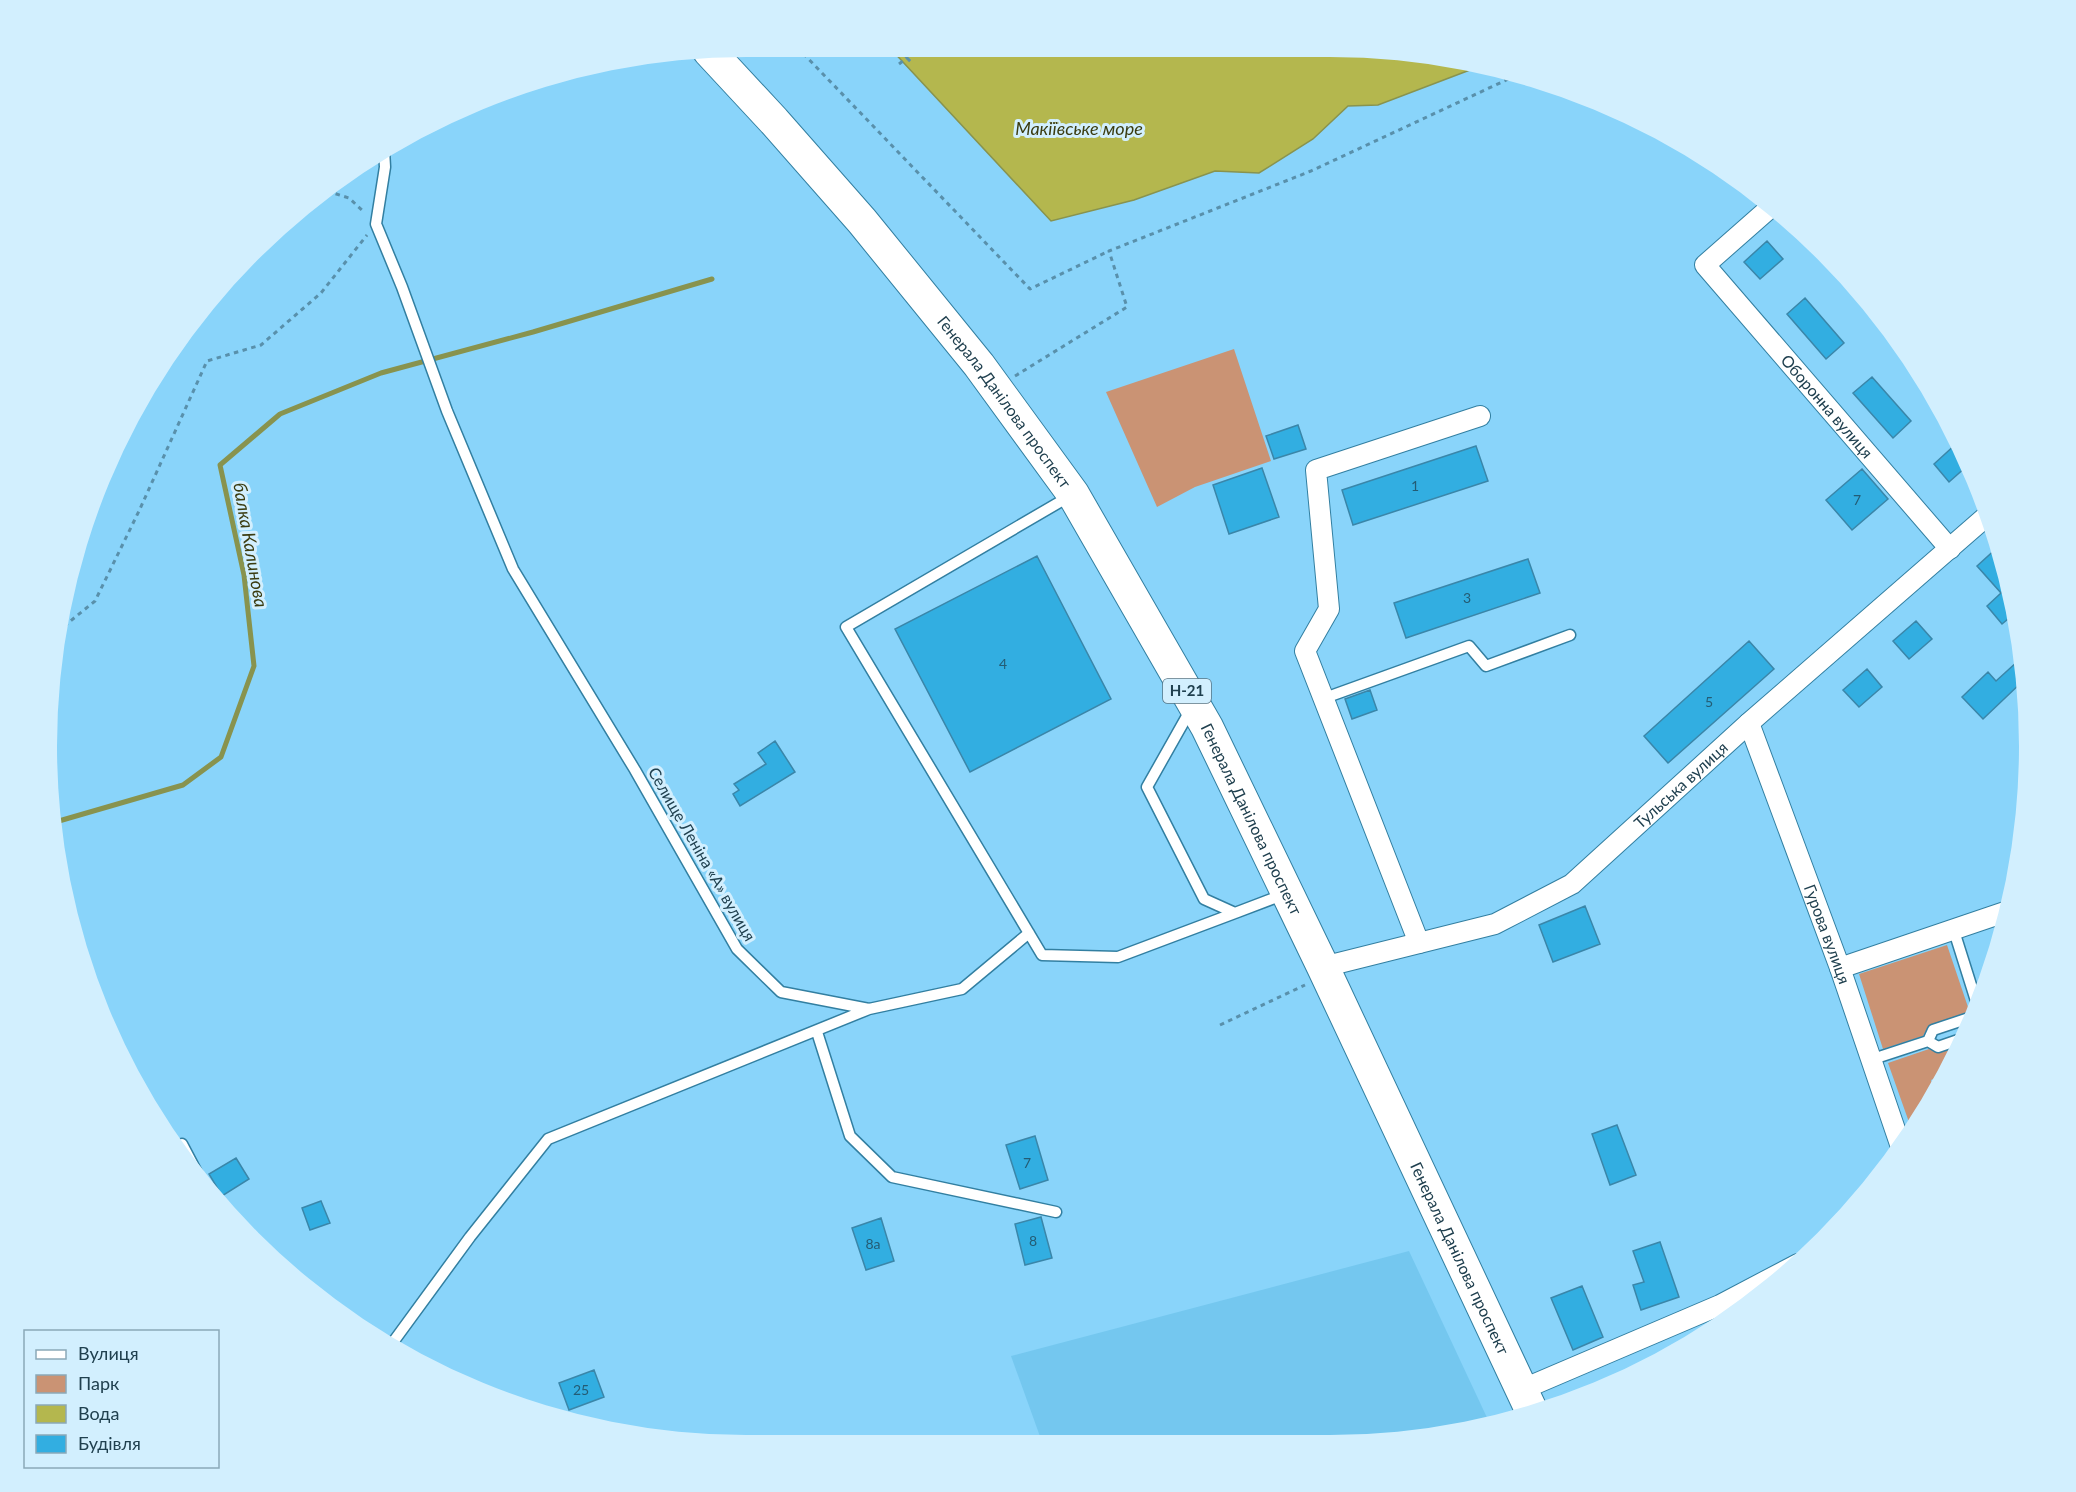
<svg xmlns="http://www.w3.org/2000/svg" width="2076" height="1492" font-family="Lato,sans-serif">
<rect width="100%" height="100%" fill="#89d4fa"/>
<!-- built -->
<path fill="#74c7ef" d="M1409,1251L1490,1424L1422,1439L1042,1442L1011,1356Z"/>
<!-- green -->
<path fill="#ca9374" d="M1234,349L1271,461L1195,487L1157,507L1106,392Z
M1947,945L1970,1013L1928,1027L1923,1036L1883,1049L1859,974Z
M1962,1043L1957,1056L1946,1074L1931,1080L1935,1092L1915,1123L1910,1125L1888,1063L1929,1049L1937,1052Z"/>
<!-- water -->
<path fill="#b4b74e" stroke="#88934e" stroke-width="1.5" d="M889,47H1330L1467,60L1483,65L1378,105L1348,106L1313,139L1259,173L1215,171L1134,200L1051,221Z"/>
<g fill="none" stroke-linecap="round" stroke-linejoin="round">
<!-- stream -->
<path stroke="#88934e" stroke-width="5" d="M52,823L183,785L221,757L254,666L244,575L220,465L280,414L381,373L533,332L712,279"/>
</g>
<!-- building -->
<path fill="#32aee1" stroke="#3a86a9" stroke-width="1.5" d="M1767,241L1783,259L1760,279L1744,262Z
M1805,298L1844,343L1826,359L1787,314Z
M1872,377L1911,421L1893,438L1853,393Z
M1298,425L1306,449L1274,459L1266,436Z
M1957,443L1967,466L1949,482L1934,464Z
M1476,446L1488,481L1353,525L1342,490Z
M1262,468L1279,517L1229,534L1213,485Z
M1862,469L1888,499L1852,530L1826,500Z
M1998,547L2014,614L2002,624L1987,606L2001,593L1977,566Z
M1037,556L1111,699L970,772L895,629Z
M1528,559L1540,593L1406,638L1394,603Z
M1916,621L1932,639L1909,659L1893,641Z
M1749,641L1774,669L1668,763L1644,736Z
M2018,661L2024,667V680L1983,719L1962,697L1988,672L1996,681Z
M1867,669L1882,687L1859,707L1843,690Z
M1370,690L1377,710L1352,719L1345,699Z
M775,741L795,772L740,806L733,794L739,790L734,784L766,764L758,753Z
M1585,906L1600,944L1553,962L1539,925Z
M1617,1125L1636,1175L1610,1185L1592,1134Z
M1035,1136L1048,1180L1020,1189L1006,1145Z
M236,1158L249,1179L222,1196L209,1174Z
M321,1201L330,1223L310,1230L302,1208Z
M1041,1217L1052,1258L1025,1265L1015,1224Z
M881,1218L894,1261L866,1270L852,1228Z
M1660,1242L1679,1297L1641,1310L1633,1285L1644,1282L1633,1251Z
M1582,1286L1603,1337L1573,1350L1551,1298Z
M594,1370L604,1397L569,1410L559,1383Z"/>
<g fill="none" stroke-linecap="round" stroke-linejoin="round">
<defs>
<path id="service" d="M384,150L385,167L376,224L402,287L447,411L513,569L635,770L737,949L781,992L869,1009
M1070,496L846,627L1042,955L1118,957L1235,913
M1322,699L1469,646L1486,666L1570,635
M1191,709L1147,787L1204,899L1235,913L1285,894
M1954,931L1977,1004
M817,1032L850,1136L892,1177L1056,1212
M1928,1041L1933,1030L1972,1017
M1870,1060L1928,1041L1938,1047L1964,1038
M182,1144L203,1184
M391,1345L470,1237L548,1139L869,1009L962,989L1029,933"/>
<g id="minor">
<path id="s1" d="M1772,206L1705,265L1950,549"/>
<path id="s2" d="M1749,723L1840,968L1901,1147"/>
<path d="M1419,943L1305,651L1329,609L1316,470L1480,416"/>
<path id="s3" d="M1323,967L1495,924L1572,884L1749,723L1989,514"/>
<path d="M1840,968L2008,911"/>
<path d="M1521,1390L1720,1305L1798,1264"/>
</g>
<g id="primary">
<path id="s4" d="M709,51L774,121L862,221L979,365L1073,494L1207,727L1323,967L1533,1414"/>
</g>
</defs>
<!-- service casing -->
<use href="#service" stroke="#327fa1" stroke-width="13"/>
<!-- minor casing -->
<use href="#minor" stroke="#327fa1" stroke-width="22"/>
<!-- primary casing -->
<use href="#primary" stroke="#327fa1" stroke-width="34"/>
<!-- path -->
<path stroke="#5990ab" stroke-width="3" stroke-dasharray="4.5 4.5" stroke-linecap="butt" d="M797,47L1030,289L1109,251
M907,58L912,63
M899,64L907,58L902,51
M327,191L349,198L364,212
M1015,376L1127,307L1109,251L1311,171L1517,75
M57,632L95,601L139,511L207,361L261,345L321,293L367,235
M1220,1025L1305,985"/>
<!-- service -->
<use href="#service" stroke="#fff" stroke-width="10"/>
<!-- minor -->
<use href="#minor" stroke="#fff" stroke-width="20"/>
<!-- primary -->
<use href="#primary" stroke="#fff" stroke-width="32"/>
</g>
<g text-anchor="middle" stroke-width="6" stroke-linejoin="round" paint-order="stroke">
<!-- number labels -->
<g font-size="14" fill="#245c74">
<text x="1415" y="491">1</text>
<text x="1857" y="505">7</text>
<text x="1467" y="603">3</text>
<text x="1003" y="669">4</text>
<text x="1709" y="707">5</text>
<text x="1027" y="1168">7</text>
<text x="1033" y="1246">8</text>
<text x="873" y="1249">8а</text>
<text x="581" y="1395">25</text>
</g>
<!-- shield labels -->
<rect fill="#d2effe" stroke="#557484" stroke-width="1.5" x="1163" y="679" width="48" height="24" rx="4.5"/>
<g font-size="15" font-weight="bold" fill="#20404f">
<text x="1187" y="696">Н-21</text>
</g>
<!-- street labels -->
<g font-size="16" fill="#20404f" stroke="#d2effe">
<text dy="6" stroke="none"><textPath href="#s4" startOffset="459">Генерала Данілова проспект</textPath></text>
<text dy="6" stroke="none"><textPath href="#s1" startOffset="276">Оборонна вулиця</textPath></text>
<text dy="6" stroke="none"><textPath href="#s3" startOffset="411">Тульська вулиця</textPath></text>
<text dy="6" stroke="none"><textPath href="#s4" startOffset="945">Генерала Данілова проспект</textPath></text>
<text transform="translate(702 854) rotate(60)" y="6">Селище Леніна «А» вулиця</text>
<text dy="6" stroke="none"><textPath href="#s2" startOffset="225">Гурова вулиця</textPath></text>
<text dy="6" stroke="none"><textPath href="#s4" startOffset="1431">Генерала Данілова проспект</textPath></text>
</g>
<!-- water labels -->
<g font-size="18" font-style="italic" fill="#3b3c11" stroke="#d2effe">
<text x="1079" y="135">Макіївське море</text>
<text transform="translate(250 545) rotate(80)" y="6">балка Калинова</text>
</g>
</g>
<!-- crop -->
<path d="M0 0H2076V1492H0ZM746 57H1330A689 689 0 0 1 2019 746V746A689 689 0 0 1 1330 1435H746A689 689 0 0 1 57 746V746A689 689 0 0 1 746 57Z" fill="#d2effe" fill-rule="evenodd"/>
<!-- legend -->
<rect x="24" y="1330" width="195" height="138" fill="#d2effe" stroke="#8ba9b8" stroke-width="1.5"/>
<rect x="36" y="1350" width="30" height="9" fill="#ffffff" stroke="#8ba9b8" stroke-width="1.5"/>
<text x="78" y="1360" font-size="18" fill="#20404f">Вулиця</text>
<rect x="36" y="1375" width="30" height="18" fill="#ca9374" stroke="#8ba9b8" stroke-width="1.5"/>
<text x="78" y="1390" font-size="18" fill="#20404f">Парк</text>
<rect x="36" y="1405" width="30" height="18" fill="#b4b74e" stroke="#8ba9b8" stroke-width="1.5"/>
<text x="78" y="1420" font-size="18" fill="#20404f">Вода</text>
<rect x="36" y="1435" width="30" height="18" fill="#32aee1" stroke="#8ba9b8" stroke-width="1.5"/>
<text x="78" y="1450" font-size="18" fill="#20404f">Будівля</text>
</svg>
